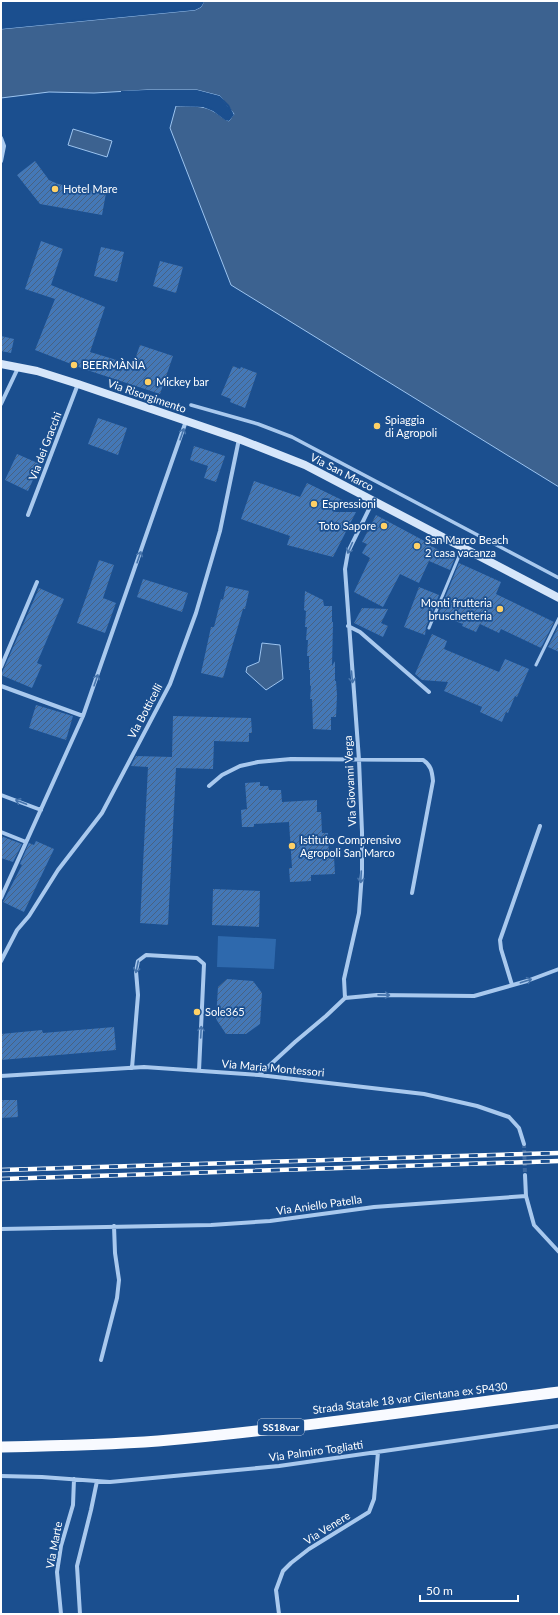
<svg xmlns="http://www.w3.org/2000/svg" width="560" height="1615" font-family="Lato,sans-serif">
<defs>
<pattern id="building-hatch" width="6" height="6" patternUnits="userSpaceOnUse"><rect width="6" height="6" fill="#4478b7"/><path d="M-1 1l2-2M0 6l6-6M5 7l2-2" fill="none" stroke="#486282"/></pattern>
</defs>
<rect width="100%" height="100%" fill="#1b4f8f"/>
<!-- garden -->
<path fill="#2e69ad" d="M218,936L276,939L274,969L217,967Z"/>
<!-- water -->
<path fill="#3c6290" stroke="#9cc4f0" d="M204,1H559V487L231,285L170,128L176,106C188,106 203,105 213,111C219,114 223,119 229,121L234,114L220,96L197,90H147L94,93L49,92L1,98V29L195,10L201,7Z
M73,129L112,141L107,157L68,145Z
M262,643L280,645L283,679L266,690L246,672L247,667L259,662Z"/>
<!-- pier -->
<path fill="#1b4f8f" d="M202,1L204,2L201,7L195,10L1,29V27L195,8L200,6Z
M147,90H197L220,96L229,105L234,115L229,121L225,120L213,111L203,107L174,106L176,104L203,105L214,109L229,119L231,114L227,106L219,97L197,92H147L121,93V91Z"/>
<!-- building -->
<path fill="url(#building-hatch)" d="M35,161L49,180L58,184L106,193L102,215L40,204L17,175Z
M41,241L63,249L51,285L105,307L90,352L133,365L140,345L173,356L160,394L84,369L35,350L55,299L25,289Z
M101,247L124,252L117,282L94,276Z
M160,261L183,267L176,293L153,286Z
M1,336L14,339L11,353L1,351Z
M233,366L240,369L241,367L257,373L245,408L230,402L231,399L221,395Z
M98,418L127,428L118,455L88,444Z
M194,446L225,456L216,482L204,478L208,466L190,460Z
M17,454L40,464L28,491L5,480Z
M254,481L300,497L307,483L342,500L335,512H356L333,557L287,545L290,536L241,519Z
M376,515L430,544L429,545L455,558L450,570L429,561L419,583L400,574L383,607L354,592L370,558L362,553L367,544L362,542Z
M99,560L114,565L103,598L116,603L105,633L77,623Z
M459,563L501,582L496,594L554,622L541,648L501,629L499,633L480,624L476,632L462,626L463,624L438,615Z
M143,579L188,593L182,612L137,597Z
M226,586L249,591L245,609H243L223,678L201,673L211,627H214L221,599L223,600Z
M419,587L439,595L426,627L425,635L404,627Z
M39,588L64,599L37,663L42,665L32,688L1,675Z
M305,591L323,600L324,606H332V622H333L332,666L335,661V681H336L337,695L336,717H331V730L313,729L312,699H310L311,686H310V670H309V656H307L308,640H306L307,627H305L306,611L304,610Z
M362,608L388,609L381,623L388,626L383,637L354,623Z
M559,625V652L548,647Z
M432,634L447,641L444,649L499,672L505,659L529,669L517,697L515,696L508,713L506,712L502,722L480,712L482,707L444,691L448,682L422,680L415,674Z
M36,705L73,716L66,740L29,728Z
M173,716L251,718L252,733H249V742L214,741L213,769L176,768L168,925L140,923L148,767L131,766L136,756L172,757Z
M260,782V786H268L269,790H281L282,802L317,800V812H321L322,833H328L329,858L334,857L335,874L311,875V881L290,882L289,868H292L289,822L254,824V827H242L241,810L247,809L245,783Z
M1,836L22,844L13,862L1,858Z
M36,841L54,849L24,912L3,902L22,865L20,864L29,843L34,845Z
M213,889L260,891L259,927L212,925Z
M227,979L253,981L262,993L260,1024L246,1034H226L216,1019L218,987Z
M114,1027L116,1050L1,1060V1034L42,1030L43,1033Z
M1,1100H17L18,1117L1,1118Z"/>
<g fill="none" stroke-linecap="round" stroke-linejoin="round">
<!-- minor-tunnel -->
<path stroke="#3d69a0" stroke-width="4" stroke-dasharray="4 2" stroke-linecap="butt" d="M524,1144L525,1175"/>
<!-- service -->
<path stroke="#a9c9ee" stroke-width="3" d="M429,628L462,549
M536,665L559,618"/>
<!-- pedestrian -->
<path stroke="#a9c9ee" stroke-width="3.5" d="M191,405L258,424L292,437L559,578"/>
<!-- minor -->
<path stroke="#a9c9ee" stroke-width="4" d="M1,138L4,146L1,161
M1,404L18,368
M28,515L78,384
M348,626L360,632L429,692
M1,667L37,582
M1,686L83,716
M209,786L222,775L240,766L258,762L291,759L423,760C431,765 432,771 433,781L412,893
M1,795L41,810
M1,832L26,842
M1,898L83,716L186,421
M1,961L17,930L29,916L58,870L102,813L170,684L196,613L220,531L239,439
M512,985L501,949L500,940L540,826
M345,998L377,995L474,996L527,981L559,969
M132,1068L138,995L136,971L138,961L146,955L197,958L204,964L199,1071
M259,1075L295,1042L326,1016L345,998L344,979L359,913L362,873V832L359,760L345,569L348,552L373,501
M1,1076L144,1067L259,1075L424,1094L477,1106L509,1117L519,1128L524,1144
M525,1175L526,1196L534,1225L559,1252
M1,1229L211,1225L270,1221L374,1207L526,1196
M101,1360L117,1298L119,1280L115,1253L114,1226
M1,1476L42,1477L110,1482L279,1466L559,1426
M61,1614L57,1572L61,1546L73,1505L74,1479
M80,1614L77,1566L91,1510L97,1481
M279,1614L276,1590L283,1571L291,1563L309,1549L369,1512L374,1499L378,1452"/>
<!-- secondary -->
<path stroke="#d6e6fa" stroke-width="8" d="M1,364L37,371L78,384L239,439L305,465L559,598"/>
<!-- trunk -->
<path stroke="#f8faff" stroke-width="11" d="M1,1447C53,1446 106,1445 158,1441C292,1429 425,1409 559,1392"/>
<defs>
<path id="rail" d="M1,1170L559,1153
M1,1179L559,1161"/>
</defs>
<!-- rail casing -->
<use href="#rail" stroke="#fff" stroke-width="4.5"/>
<!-- rail -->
<use href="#rail" stroke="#1b4f8f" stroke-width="3" stroke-dasharray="9" stroke-linecap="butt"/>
</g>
<!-- one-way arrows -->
<defs><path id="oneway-shaft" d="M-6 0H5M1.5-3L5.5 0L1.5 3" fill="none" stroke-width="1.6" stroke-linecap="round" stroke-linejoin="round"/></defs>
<g stroke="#4674ac">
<use href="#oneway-shaft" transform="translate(182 434) rotate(-71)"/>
<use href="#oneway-shaft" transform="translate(350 548) rotate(114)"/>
<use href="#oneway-shaft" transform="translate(139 557) rotate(-71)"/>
<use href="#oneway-shaft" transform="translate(352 677) rotate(85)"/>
<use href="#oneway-shaft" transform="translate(96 680) rotate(-71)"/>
<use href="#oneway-shaft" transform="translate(21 802) rotate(-159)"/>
<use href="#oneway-shaft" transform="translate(361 877) rotate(93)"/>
<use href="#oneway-shaft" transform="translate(137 967) rotate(102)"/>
<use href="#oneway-shaft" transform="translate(526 981) rotate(-18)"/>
<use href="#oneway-shaft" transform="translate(384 995) rotate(1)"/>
<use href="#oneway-shaft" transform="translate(201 1032) rotate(-87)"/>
</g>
<!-- markers -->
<g fill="#ffd166" stroke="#1b4f8f" stroke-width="1.5">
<circle cx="55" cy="189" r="4"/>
<circle cx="74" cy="365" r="4"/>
<circle cx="148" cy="382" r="4"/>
<circle cx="377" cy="426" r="4"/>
<circle cx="314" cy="504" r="4"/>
<circle cx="384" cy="526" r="4"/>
<circle cx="417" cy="546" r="4"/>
<circle cx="500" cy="609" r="4"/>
<circle cx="292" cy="846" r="4"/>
<circle cx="197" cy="1012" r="4"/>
</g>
<g text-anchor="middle" stroke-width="3.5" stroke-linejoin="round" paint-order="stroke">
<!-- shield labels -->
<rect fill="#1b4f8f" stroke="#bbcadd" stroke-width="1" x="258" y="1419" width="46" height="16" rx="3"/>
<g font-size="10" font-weight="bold" fill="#fff">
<text x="281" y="1431">SS18var</text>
</g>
<!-- poi labels -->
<g font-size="11" fill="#fff" stroke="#1b4f8f" text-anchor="start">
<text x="63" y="193">Hotel Mare</text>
<text x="82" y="369">BEERMÀNÌA</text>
<text x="156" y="386">Mickey bar</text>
<text x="385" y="424">Spiaggia<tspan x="385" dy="13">di Agropoli</tspan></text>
<text x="322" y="508">Espressioni</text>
<text x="376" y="530" text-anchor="end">Toto Sapore</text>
<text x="425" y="544">San Marco Beach<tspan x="425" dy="13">2 casa vacanza</tspan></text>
<text x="492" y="607" text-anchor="end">Monti frutteria<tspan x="492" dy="13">bruschetteria</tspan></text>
<text x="300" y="844">Istituto Comprensivo<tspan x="300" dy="13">Agropoli San Marco</tspan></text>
<text x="205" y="1016">Sole365</text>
</g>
<!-- street labels -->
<g font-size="11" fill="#fff" stroke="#1b4f8f">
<text transform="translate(147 396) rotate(19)" y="4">Via Risorgimento</text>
<text transform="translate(45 446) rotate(-69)" y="4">Via dei Gracchi</text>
<text transform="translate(342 472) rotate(27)" y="4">Via San Marco</text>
<text transform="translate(145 711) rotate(-62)" y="4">Via Botticelli</text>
<text transform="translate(350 781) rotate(-93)" y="4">Via Giovanni Verga</text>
<text transform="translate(273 1068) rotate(5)" y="4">Via Maria Montessori</text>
<text transform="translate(319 1205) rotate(-8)" y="4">Via Aniello Patella</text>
<text transform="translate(410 1398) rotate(-7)" y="4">Strada Statale 18 var Cilentana ex SP430</text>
<text transform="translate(316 1451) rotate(-8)" y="4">Via Palmiro Togliatti</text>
<text transform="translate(327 1528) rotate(-32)" y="4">Via Venere</text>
<text transform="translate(54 1545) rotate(-79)" y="4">Via Marte</text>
</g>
</g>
<!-- border -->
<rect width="560" height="1615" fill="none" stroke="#ffffff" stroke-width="4"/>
<!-- scale -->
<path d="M420 1595v6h98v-6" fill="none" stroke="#ffffff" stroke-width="2"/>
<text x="426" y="1595" font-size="12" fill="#ffffff" stroke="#1b4f8f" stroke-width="3" paint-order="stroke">50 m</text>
</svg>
